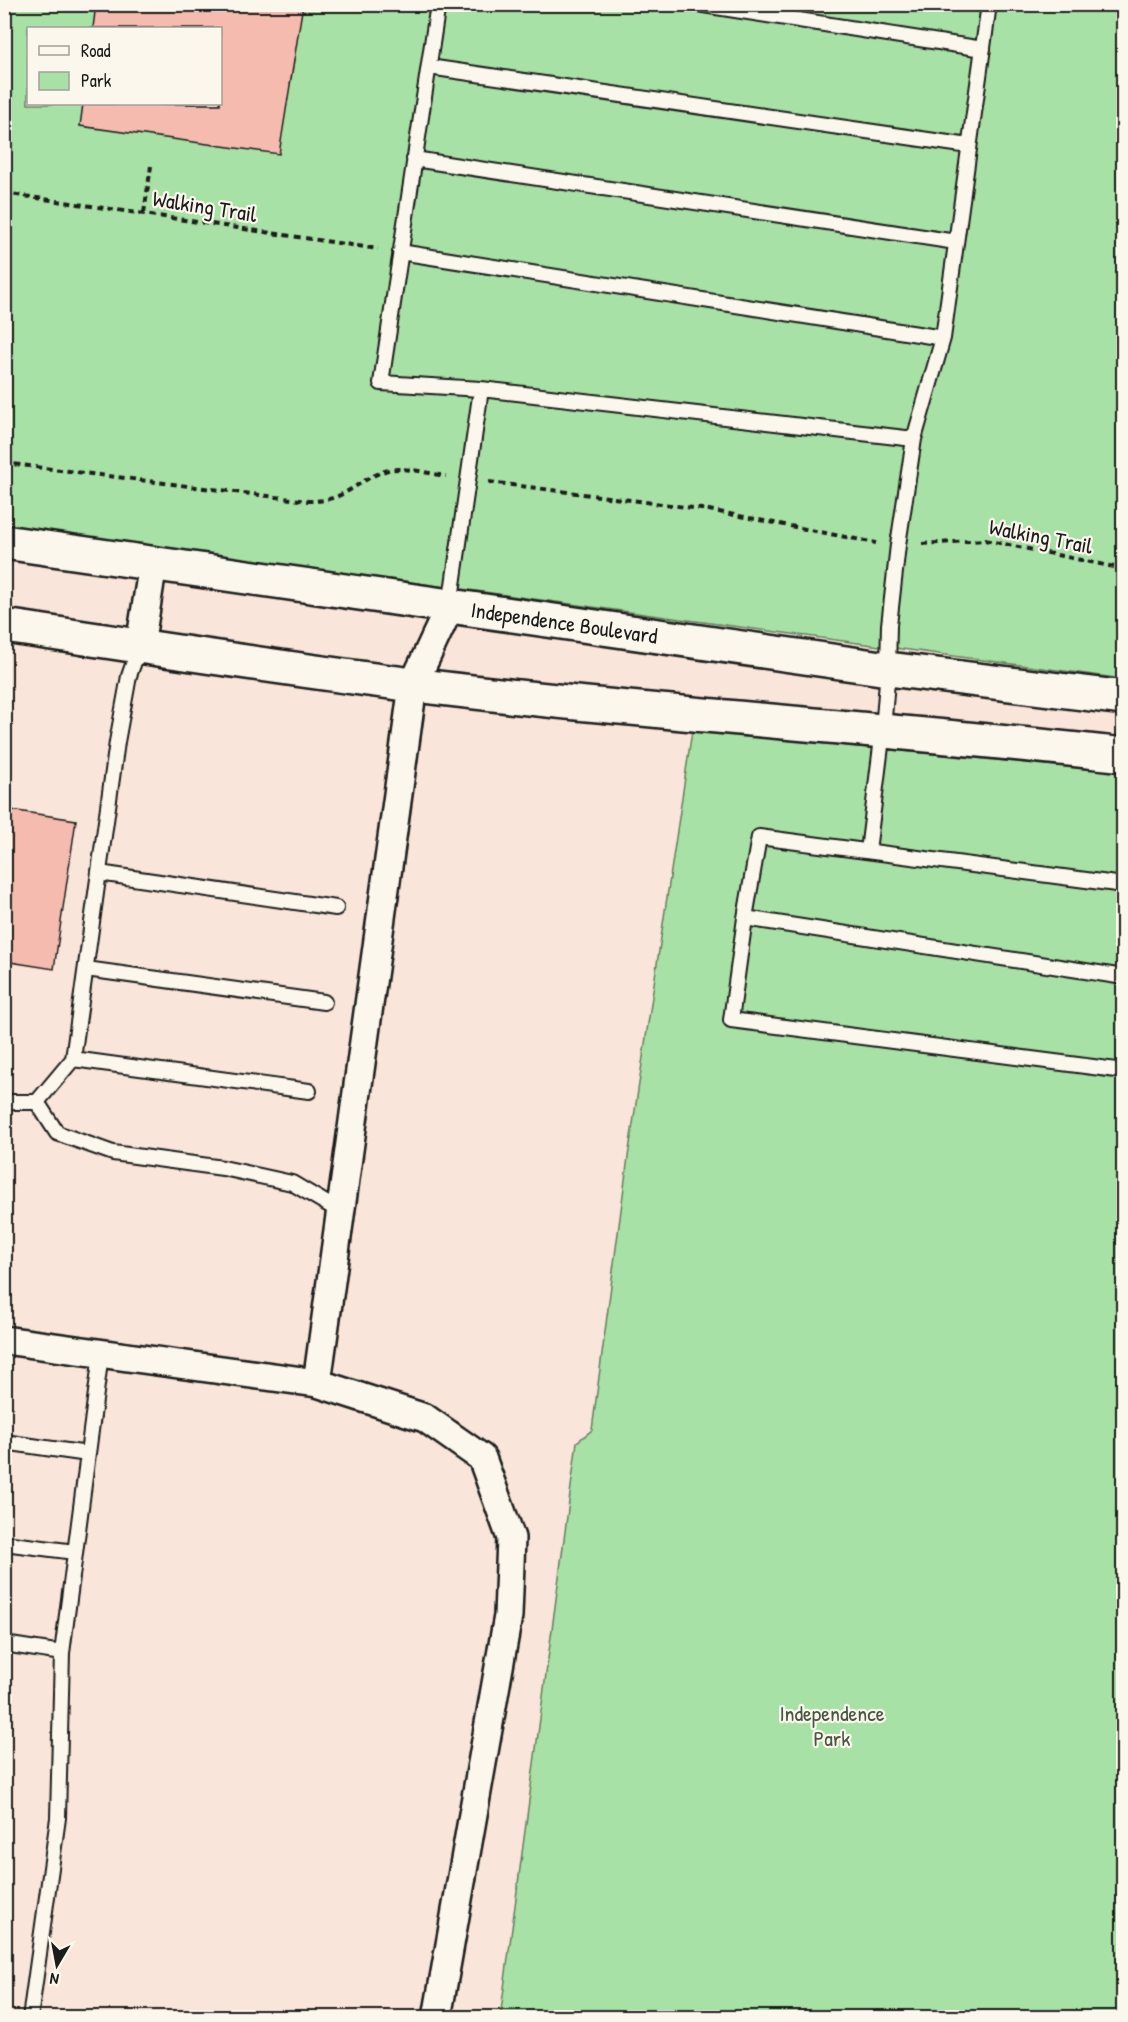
<svg xmlns="http://www.w3.org/2000/svg" width="1128" height="2022" font-family="'Patrick Hand',sans-serif">
<rect width="100%" height="100%" fill="#f9e5d9"/>
<filter id="ink" filterUnits="userSpaceOnUse"><feTurbulence type="fractalNoise" baseFrequency=".0167" numOctaves="2"/><feDisplacementMap in="SourceGraphic" scale="12" xChannelSelector="R" yChannelSelector="G"/><feConvolveMatrix kernelMatrix="1 2 1 2 8 2 1 2 1" color-interpolation-filters="sRGB"/></filter>
<g filter="url(#ink)">
<!-- green -->
<path fill="#a8e1a5" stroke="#627e60" stroke-width="1.5" fill-rule="evenodd" d="M5,5H1123V679L5,527ZM28,28H220V104H28Z
M692,731L1123,772V2017L500,2018L577,1442L592,1430L628,1157Z"/>
<!-- building -->
<path fill="#f5bbae" stroke="#1c1c1c" stroke-width="1.5" d="M96,4H303L279,154L80,126L83,104H220V28H93Z
M4,809L76,820L54,969L4,961Z"/>
<g fill="none" stroke-linecap="round" stroke-linejoin="round">
<defs>
<path id="lane" d="M438,4L381,383L481,389L914,439
M697,4L983,49
M429,67L969,146
M414,159L956,242
M400,252L943,338
M450,606L481,389
M868,851L883,730L888,669L889,625L898,545L914,439L943,338L989,4
M99,873L336,908
M745,918L759,837L1124,885
M86,969L324,1002
M1124,977L745,918L731,1020L1124,1071
M73,1059L309,1091
M4,1102H37L73,1059L117,742L129,676L140,645
M37,1102L57,1133L113,1153L223,1168L292,1183L341,1212
M4,1442L88,1454
M4,1543L75,1552
M4,1644L62,1653L101,1354
M30,2018L58,1818L62,1653"/>
<path id="street" d="M140,645L153,564
M4,1340L317,1383L425,1418L482,1458L511,1538L508,1616L437,2018
M317,1383L413,685L450,606"/>
<g id="secondary">
<path id="s1" d="M4,542L888,669L1124,698"/>
<path d="M4,626C141,646 277,668 414,685C650,714 887,728 1124,755"/>
</g>
</defs>
<!-- lane casing -->
<use href="#lane" stroke="#1c1c1c" stroke-width="18"/>
<!-- street casing -->
<use href="#street" stroke="#1c1c1c" stroke-width="32"/>
<!-- secondary casing -->
<use href="#secondary" stroke="#1c1c1c" stroke-width="38"/>
<!-- path -->
<path stroke="#1c1c1c" stroke-width="4" stroke-dasharray="6 4.5" stroke-linecap="butt" d="M4,193L378,249
M144,213L151,166
M4,463L308,501C346,502 355,481 385,471C402,465 429,474 446,476
M489,482L709,510L876,543
M922,544L985,540L1124,569"/>
<!-- lane -->
<use href="#lane" stroke="#fbf7ec" stroke-width="14"/>
<!-- street -->
<use href="#street" stroke="#fbf7ec" stroke-width="27"/>
<!-- secondary -->
<use href="#secondary" stroke="#fbf7ec" stroke-width="33"/>
</g>
</g>
<g text-anchor="middle" stroke-width="4.5" stroke-linejoin="round" paint-order="stroke">
<!-- street labels -->
<g font-size="22" fill="#1c1c1c" stroke="#fbf7ec">
<text transform="translate(205 206) rotate(9)" y="8">Walking Trail</text>
<text transform="translate(1041 536) rotate(11)" y="8">Walking Trail</text>
<text dy="8" stroke="none"><textPath href="#s1" startOffset="566">Independence Boulevard</textPath></text>
</g>
<!-- park labels -->
<g font-size="22" fill="#465745" stroke="#fbf7ec">
<text x="832" y="1721">Independence<tspan x="832" dy="25">Park</tspan></text>
</g>
</g>
<!-- margin -->
<rect width="1128" height="2022" fill="none" stroke="#fbf7ec" stroke-width="24"/>
<rect x="12" y="12" width="1104" height="1998" fill="none" stroke="#1c1c1c" stroke-width="2" filter="url(#ink)"/>
<!-- legend -->
<rect x="27" y="27" width="195" height="78" fill="#fbf7ec" stroke="#a29f99" stroke-width="1.5"/>
<rect x="39" y="46" width="30" height="9" fill="#fbf7ec" stroke="#a29f99" stroke-width="1.5"/>
<text x="81" y="57" font-size="18" fill="#1c1c1c">Road</text>
<rect x="39" y="72" width="30" height="18" fill="#a8e1a5" stroke="#a29f99" stroke-width="1.5"/>
<text x="81" y="87" font-size="18" fill="#1c1c1c">Park</text>
<!-- north arrow -->
<g transform="translate(57 1965) rotate(190)" stroke="#fbf7ec" stroke-width="4.5" paint-order="stroke">
<path d="M0-4.5L10 22L0 15L-10 22Z" fill="#1c1c1c"/>
<text y="-9" font-size="16" font-weight="bold" text-anchor="middle" fill="#1c1c1c">N</text>
</g>
</svg>
